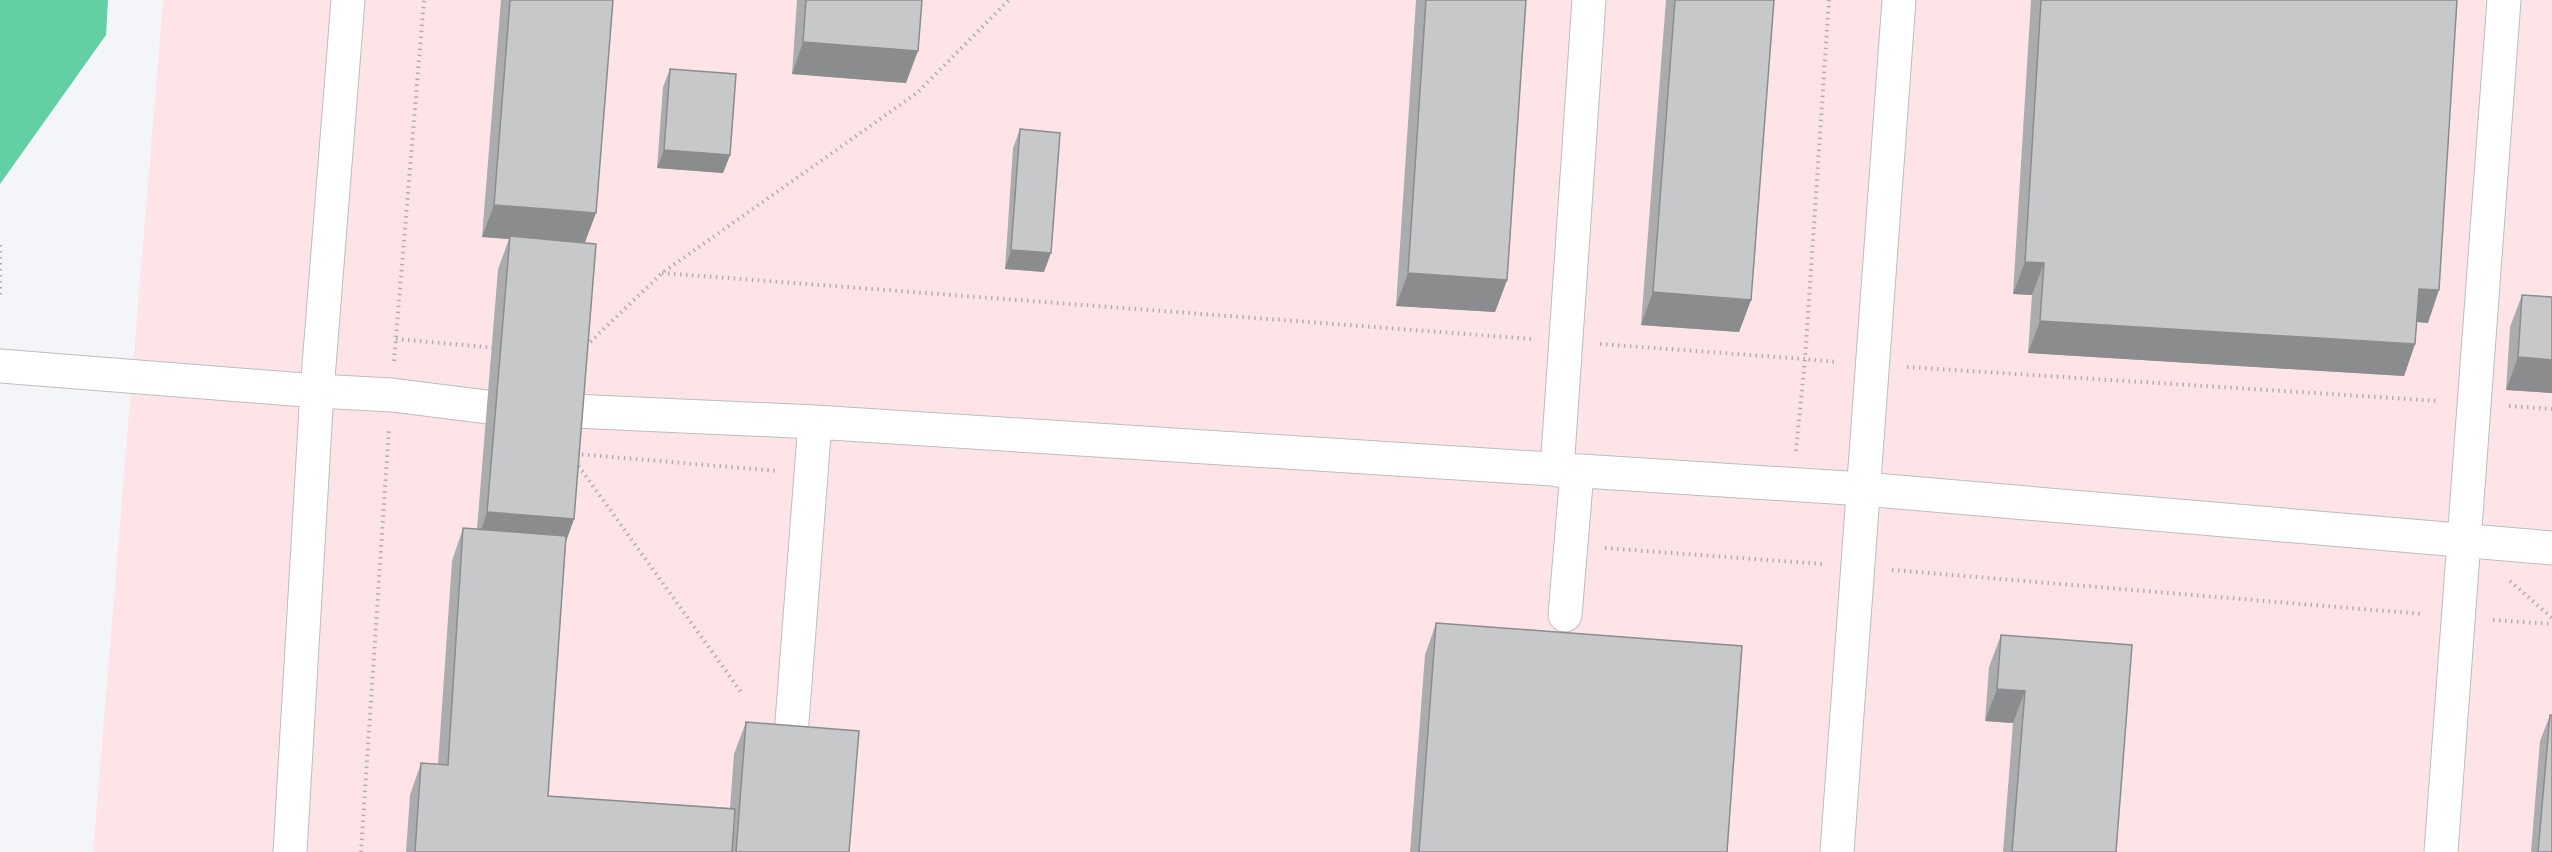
<svg xmlns="http://www.w3.org/2000/svg" width="2552" height="852" font-family="'Times New Roman',serif">
<rect width="100%" height="100%" fill="#f4f5f8"/>
<!-- industrial -->
<path fill="#ffe4e7" d="M163,0H2552V852H93Z"/>
<!-- forest -->
<path fill="#62d0a3" d="M0,0H108L106,35L0,184Z"/>
<g fill="none" stroke-linecap="round" stroke-linejoin="round">
<defs>
<path id="minor" d="M348,0L317,391L392,395L487,407L815,422L1863,489L2552,548
M0,366L317,391L290,852
M1557,470L1589,0
M1565,615L1577,472
M791,735L815,422
M1837,852L1899,0
M2441,852L2504,0"/>
</defs>
<!-- minor casing -->
<use href="#minor" stroke="#bcbdc0" stroke-width="35"/>
<!-- path -->
<path stroke="#aeafb1" stroke-width="4" stroke-dasharray="1.5 4.5" stroke-linecap="butt" d="M0,245V295
M662,273L1532,339
M396,339L497,348
M1600,344L1805,359L1829,0
M586,346L662,273L917,93L1009,0
M394,361L424,0
M1907,367L2439,401
M2509,406L2552,409
M1796,451L1805,359L1837,362
M576,454L778,471
M575,461L741,692
M1605,548L1822,564
M1892,570L2423,614
M2510,581L2552,618
M2493,620L2552,624
M361,852L389,428"/>
<!-- minor -->
<use href="#minor" stroke="#fff" stroke-width="33"/>
</g>
<!-- wall -->
<path fill="#aaacae" d="M501,0H613L585,243L574,519L566,542L548,796L730,808L734,754L746,722L849,852H406L410,795L421,763L438,764L452,561L463,528L477,529L498,269L509,239L482,237Z
M797,0H922L906,83L792,74Z
M1416,0H1526L1507,280L1495,312L1396,306Z
M1666,0H1774L1751,300L1739,332L1641,325Z
M2031,0H2457L2428,323L2417,322L2415,344L2404,376L2028,353L2032,295L2013,294Z
M670,69L730,155L723,173L657,168L663,87Z
M1020,129L1044,272L1005,269L1013,148Z
M2522,295L2552,297V393L2506,390L2510,327Z
M1436,623L1727,852H1410L1425,655Z
M2001,635L2116,852H2003L2013,723L1985,721L1989,667Z
M2550,715L2552,852H2531L2540,741Z"/>
<!-- shaded-wall -->
<path fill="#8b8c8d" d="M803,42L918,51L906,83L792,74Z
M664,150L730,155L723,173L657,168Z
M494,205L596,213L584,245L510,236L509,239L482,237Z
M1011,250L1051,253L1044,272L1005,269Z
M2025,262L2044,263L2032,295L2013,294Z
M1408,273L1507,280L1495,312L1396,306Z
M2419,289L2439,290L2428,323L2407,321Z
M1653,292L1751,300L1739,332L1641,325Z
M2040,321L2415,344L2404,376L2028,353Z
M2518,357L2552,360V393L2506,390Z
M487,512L574,519L562,552L476,545Z
M1997,689L2025,691L2013,723L1985,721Z"/>
<!-- building -->
<path fill="#c6c8ca" stroke="#8b8c8d" stroke-width="1.5" d="M510,0H613L596,213L494,205Z
M806,0H922L918,51L803,42Z
M1426,0H1526L1507,280L1408,273Z
M1675,0H1774L1751,300L1653,292Z
M2041,0H2457L2439,290L2419,289L2415,344L2040,321L2044,263L2025,262Z
M670,69L736,74L730,155L664,150Z
M1020,129L1060,133L1051,253L1011,250Z
M510,236L596,244L574,519L487,512Z
M2522,295L2552,297V360L2518,357Z
M463,528L566,536L548,796L735,809L732,852H415L421,763L448,765Z
M1436,623L1742,646L1727,852H1419Z
M2001,635L2132,645L2116,852H2012L2025,691L1997,689Z
M2550,715H2552V852H2538Z
M746,722L859,731L849,852H736Z"/>
</svg>
